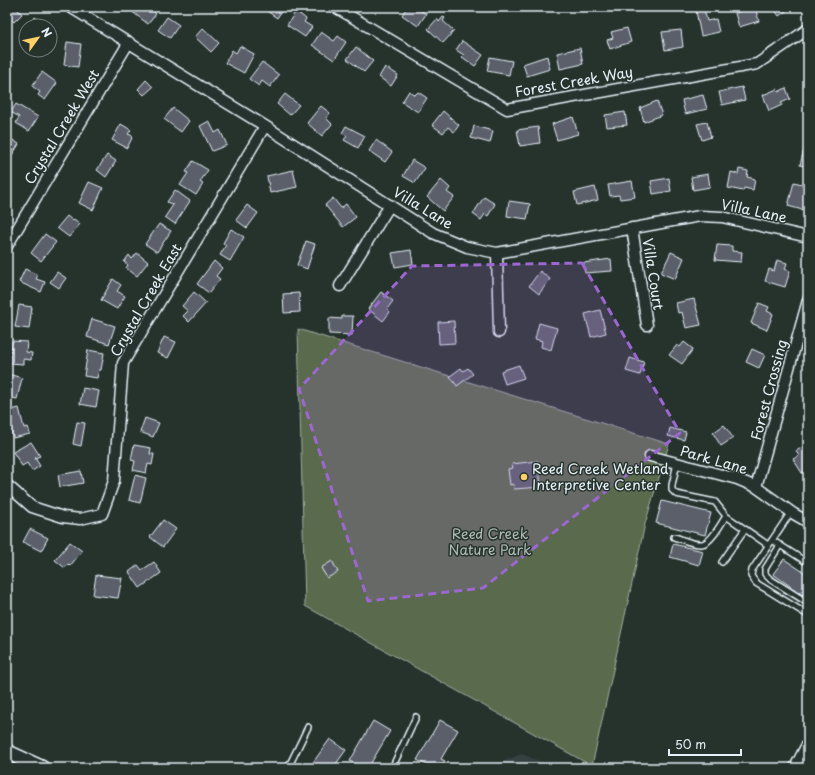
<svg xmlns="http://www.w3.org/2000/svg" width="815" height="775" font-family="'Playpen Sans',sans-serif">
<rect width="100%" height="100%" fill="#26332d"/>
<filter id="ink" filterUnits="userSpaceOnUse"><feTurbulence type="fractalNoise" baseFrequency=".025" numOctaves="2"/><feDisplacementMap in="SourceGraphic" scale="8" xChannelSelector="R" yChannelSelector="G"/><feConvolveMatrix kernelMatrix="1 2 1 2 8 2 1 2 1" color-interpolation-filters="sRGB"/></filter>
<g filter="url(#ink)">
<!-- built -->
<path fill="#364040" d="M521,754H522L556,768H488Z"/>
<!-- green -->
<path fill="#5a6b4e" stroke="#a1aea3" d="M298,329L669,444L645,524L592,766L305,606Z"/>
<!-- building -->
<path fill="#5a5e6b" stroke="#e8f1f8" d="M7,7H15L22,14L14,22L7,16Z
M132,7H148L156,14L148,24L130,10Z
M261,7H284L277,18Z
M407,7H416L426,14L418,26L402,15Z
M755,7L759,21L739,27L735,13Z
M773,7H792L779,16Z
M704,9L707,21L716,19L719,32L701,36L696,11Z
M296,11L306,19L304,22L312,27L305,37L287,25Z
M35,17L46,26H28Z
M167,17L179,25L170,38L158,30Z
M443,17L445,18L443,21L454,31L443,43L428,29L437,19L439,22Z
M203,28L219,43L211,52L195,37Z
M627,28L631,42L610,49L607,40L613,38L611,32Z
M681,30L683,47L665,50L662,32Z
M321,32L334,41L338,36L346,42L334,60L312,45Z
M462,41L483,55L475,66L462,57L464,55L456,50Z
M67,42L81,44L78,67L64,65Z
M240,46L254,54L244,73L225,63L232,50L236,53Z
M356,47L373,61L364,72L347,59Z
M580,48L583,64L560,69L557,53Z
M547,56L550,69L527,76L523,64Z
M490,57L512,61L509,75L487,71Z
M262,62L279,75L270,87L262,81L259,86L249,79Z
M385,67L398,75L391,86L379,77Z
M42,72L57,83L45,100L38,95L40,92L32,86Z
M146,80L153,87L144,95L138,89Z
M742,87L745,100L722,105L719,92Z
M786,88L790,99L781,103L782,105L769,111L763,95L777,89L778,92Z
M409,91L415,95L418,92L427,98L418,112L402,102Z
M285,94L299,105L290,115L277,104Z
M703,95L707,109L685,114L682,100Z
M657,101L662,115L644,122L640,108Z
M16,104L38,117L29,131L16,123L19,117L11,112Z
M321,106L330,113L326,118L332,124L322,136L307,123Z
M173,108L189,121L181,132L164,119Z
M443,111L459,125L454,132L448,127L443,133L432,125Z
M625,112L627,125L607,127L605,115Z
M573,117L578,134L557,140L552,124Z
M209,121L215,133L220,130L227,145L212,151L200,126Z
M707,122L711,137L702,140L697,124Z
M121,124L131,130L128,134L133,136L127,148L112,140Z
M346,126L365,136L358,148L344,140L347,136L342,133Z
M474,126L493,131L490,143L471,138Z
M538,127L540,143L520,146L517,130Z
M8,137L19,144L8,162L7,139Z
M376,140L392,152L385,162L369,151Z
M806,141L808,142V167L800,165Z
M107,155L116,161L106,177L97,170Z
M412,160L425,168L415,183L403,176Z
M193,161L208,170L200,182L203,184L196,195L180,185L188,173L186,172Z
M739,169L748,171L747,177L755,179L753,190L744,188L743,191L728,188L731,172L738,174Z
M293,170L297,187L270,193L267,176Z
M708,174L710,187L693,190L691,177Z
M669,178L671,191L653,194L651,181Z
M441,180L450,188L447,192L454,197L443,211L427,197Z
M632,181L635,197L620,199L619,195L610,196L608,185Z
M89,182L103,188L93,210L79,203Z
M794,182L806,185L805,193L808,194V204L806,211L788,206Z
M595,187L598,200L577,205L574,192Z
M175,190L190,201L175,224L165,217L173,205L167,202Z
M484,197L495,204L488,216L485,214L481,220L473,214Z
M333,198L341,208L346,204L356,217L343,227L325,205Z
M509,201L530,204L527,219L507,216Z
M247,205L258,213L247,228L236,220Z
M67,216L73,221L74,219L80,224L69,237L57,228Z
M159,224L171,231L157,252L145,244Z
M231,229L244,237L230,261L220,255L226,245L223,243Z
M45,234L56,242L41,261L31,253Z
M306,241L315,244L307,269L297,265Z
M717,245L732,246V251L742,252L741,262L715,260Z
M411,250L413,264L395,267L392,253Z
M671,252L684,258L675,279L661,273Z
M137,253L148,262L137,276L126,268L128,265L124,262L129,255L132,259Z
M611,259L612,271L585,273L583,263Z
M777,260L787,263L785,269L790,271L785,287L765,281L769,269L774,271Z
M214,261L222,268L216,276L220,279L209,293L197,284Z
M25,269L38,275L36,279L45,282L41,292L19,282Z
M540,271L550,279L539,294L529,286Z
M57,272L66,278L59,288L50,282Z
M113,279L121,285L117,291L125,296L117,309L101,300Z
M194,292L206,303L189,322L183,316L188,311L182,306Z
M381,292L393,301L387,309L390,312L383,321L368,309Z
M299,293L300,312L284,313L283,294Z
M694,299L701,325L686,328L682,312L678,313L676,303Z
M759,303L769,307L767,311L773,314L767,330L751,323Z
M19,305L32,307L29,329L15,327Z
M600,310L606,333L591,337L585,314Z
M342,316H353L352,335L329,334V318L342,319Z
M92,319L115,326L109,344L87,337Z
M454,321L455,343L439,344L438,322Z
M539,323L557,328L551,350L541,347L542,341L535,339Z
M164,337L176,342L168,358L157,353Z
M12,341L27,342L26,352L32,353L31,360L23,359V364L10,363Z
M684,342L693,349L682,364L669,355L677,345L680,347Z
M752,349L765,355L759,368L746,362Z
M88,350L104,353L101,370H99L97,378L84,376Z
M630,358L644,362L640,375L626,371Z
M519,365L524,378L505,384L501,371Z
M461,368L463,371L468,368L473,374L457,386L450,376Z
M8,374L22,378L17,399L7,397Z
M83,388L99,391L96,407L80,404Z
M19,408L24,428L28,427L30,434L13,438L7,411Z
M145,418L159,423L153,437L140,432Z
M77,422L85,423L81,446L73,444Z
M724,425L733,438L721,446L713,433Z
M670,428L686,432L684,440L668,436Z
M31,442L40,456L35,458L40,466L32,471L27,463L22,466L13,452Z
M134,445L151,448L150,454H154L152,465L148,464L146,473L133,470L135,461L131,460Z
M805,446L808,452V469L802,473L793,459L799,456L796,451Z
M538,461L541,487L514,489L513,484L510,485L508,469L513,468L512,464Z
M81,471L83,483L60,487L58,475Z
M135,475L146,478L140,503L129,500Z
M662,501L711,513L705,535L656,523Z
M163,520L176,529L163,547L150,537Z
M30,529L48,538L41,551L23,542Z
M70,542L82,551L70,566L68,564L65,568L55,560Z
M673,544L703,551L699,565L670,557Z
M784,559L808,575V588L803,595L773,574Z
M332,561L338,572L327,578L321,568Z
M154,562L161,573L140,588L129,572L138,565L142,570Z
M96,575L122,578L118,598L93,595Z
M440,720L458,730L441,759L445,761L441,768H432L417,760Z
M373,721L390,731L368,768H362L350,761Z
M330,739L346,750L333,768H309Z"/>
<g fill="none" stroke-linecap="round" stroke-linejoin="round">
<defs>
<path id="lane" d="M677,463L672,485V490L676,494L715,502L726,516L768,545
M791,512L752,570L751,576L756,583L808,615
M674,537C682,539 693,545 702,544C711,543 721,524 726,516
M772,540L808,563
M780,545L765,569V574L770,579L808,603
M722,562L745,529
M288,768L308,727
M392,768L416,717"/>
<path id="street" d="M70,7L265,126L433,233L467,247L497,253L700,216L722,217L808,237
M335,7L507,109L757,64L808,29
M632,228L647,325
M7,246L129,42
M497,253L499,332
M340,286L390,205
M650,456L737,479L756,487L794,514L808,522
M7,485L32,507L63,517L80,519L102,514L114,481L123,363L265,126
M756,487L808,300"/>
<path id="secondary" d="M7,752L42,768
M797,768L808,747"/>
</defs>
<!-- lane casing -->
<use href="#lane" stroke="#e8f1f8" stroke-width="8"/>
<!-- street casing -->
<use href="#street" stroke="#e8f1f8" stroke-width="13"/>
<!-- secondary casing -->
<use href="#secondary" stroke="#e8f1f8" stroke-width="17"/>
<!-- lane -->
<use href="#lane" stroke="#26332d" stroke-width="5"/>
<!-- street -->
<use href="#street" stroke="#26332d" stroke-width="10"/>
<!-- secondary -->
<use href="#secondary" stroke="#26332d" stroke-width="14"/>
</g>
</g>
<!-- marked area -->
<path fill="#9c67d0" fill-opacity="0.2" stroke="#9c67d0" stroke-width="3" stroke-dasharray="8 5" stroke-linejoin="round" d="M582,263L680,433L483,588L368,601L299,389L412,266Z"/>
<!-- markers -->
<circle fill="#ffd166" stroke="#26332d" stroke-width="1.5" cx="524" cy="477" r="4"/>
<g text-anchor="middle" stroke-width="3" stroke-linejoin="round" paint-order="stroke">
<!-- street labels -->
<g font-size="14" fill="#e8f1f8" stroke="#26332d">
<text transform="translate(574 82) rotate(-10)" y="5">Forest Creek Way</text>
<text transform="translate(62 127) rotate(-59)" y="5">Crystal Creek West</text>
<text transform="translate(423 208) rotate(31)" y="5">Villa Lane</text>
<text transform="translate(754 211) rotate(12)" y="5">Villa Lane</text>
<text transform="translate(653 274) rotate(81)" y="5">Villa Court</text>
<text transform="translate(146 300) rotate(-60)" y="5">Crystal Creek East</text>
<text transform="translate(769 390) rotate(-75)" y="5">Forest Crossing</text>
<text transform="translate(714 460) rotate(16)" y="5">Park Lane</text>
</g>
<!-- poi labels -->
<g font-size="14" fill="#e8f1f8" stroke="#26332d" text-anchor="start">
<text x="532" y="474">Reed Creek Wetland<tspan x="532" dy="16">Interpretive Center</tspan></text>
</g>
<!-- park labels -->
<g font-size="14" fill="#afbbb4" stroke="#26332d">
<text x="490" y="539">Reed Creek<tspan x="490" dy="16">Nature Park</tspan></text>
</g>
</g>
<!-- margin -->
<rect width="815" height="775" fill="none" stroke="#26332d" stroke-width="24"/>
<rect x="12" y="12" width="791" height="751" fill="none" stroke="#e8f1f8" stroke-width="1.5" filter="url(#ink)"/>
<!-- north arrow -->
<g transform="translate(38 38) rotate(57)"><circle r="19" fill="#26332d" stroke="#747f7e"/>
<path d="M0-3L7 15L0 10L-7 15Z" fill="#ffd166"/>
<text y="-6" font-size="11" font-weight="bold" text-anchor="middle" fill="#e8f1f8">N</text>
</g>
<!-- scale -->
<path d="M669 749v6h72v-6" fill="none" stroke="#e8f1f8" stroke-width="2"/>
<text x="675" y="749" font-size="12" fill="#e8f1f8" stroke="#26332d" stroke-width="3" paint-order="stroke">50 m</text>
</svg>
